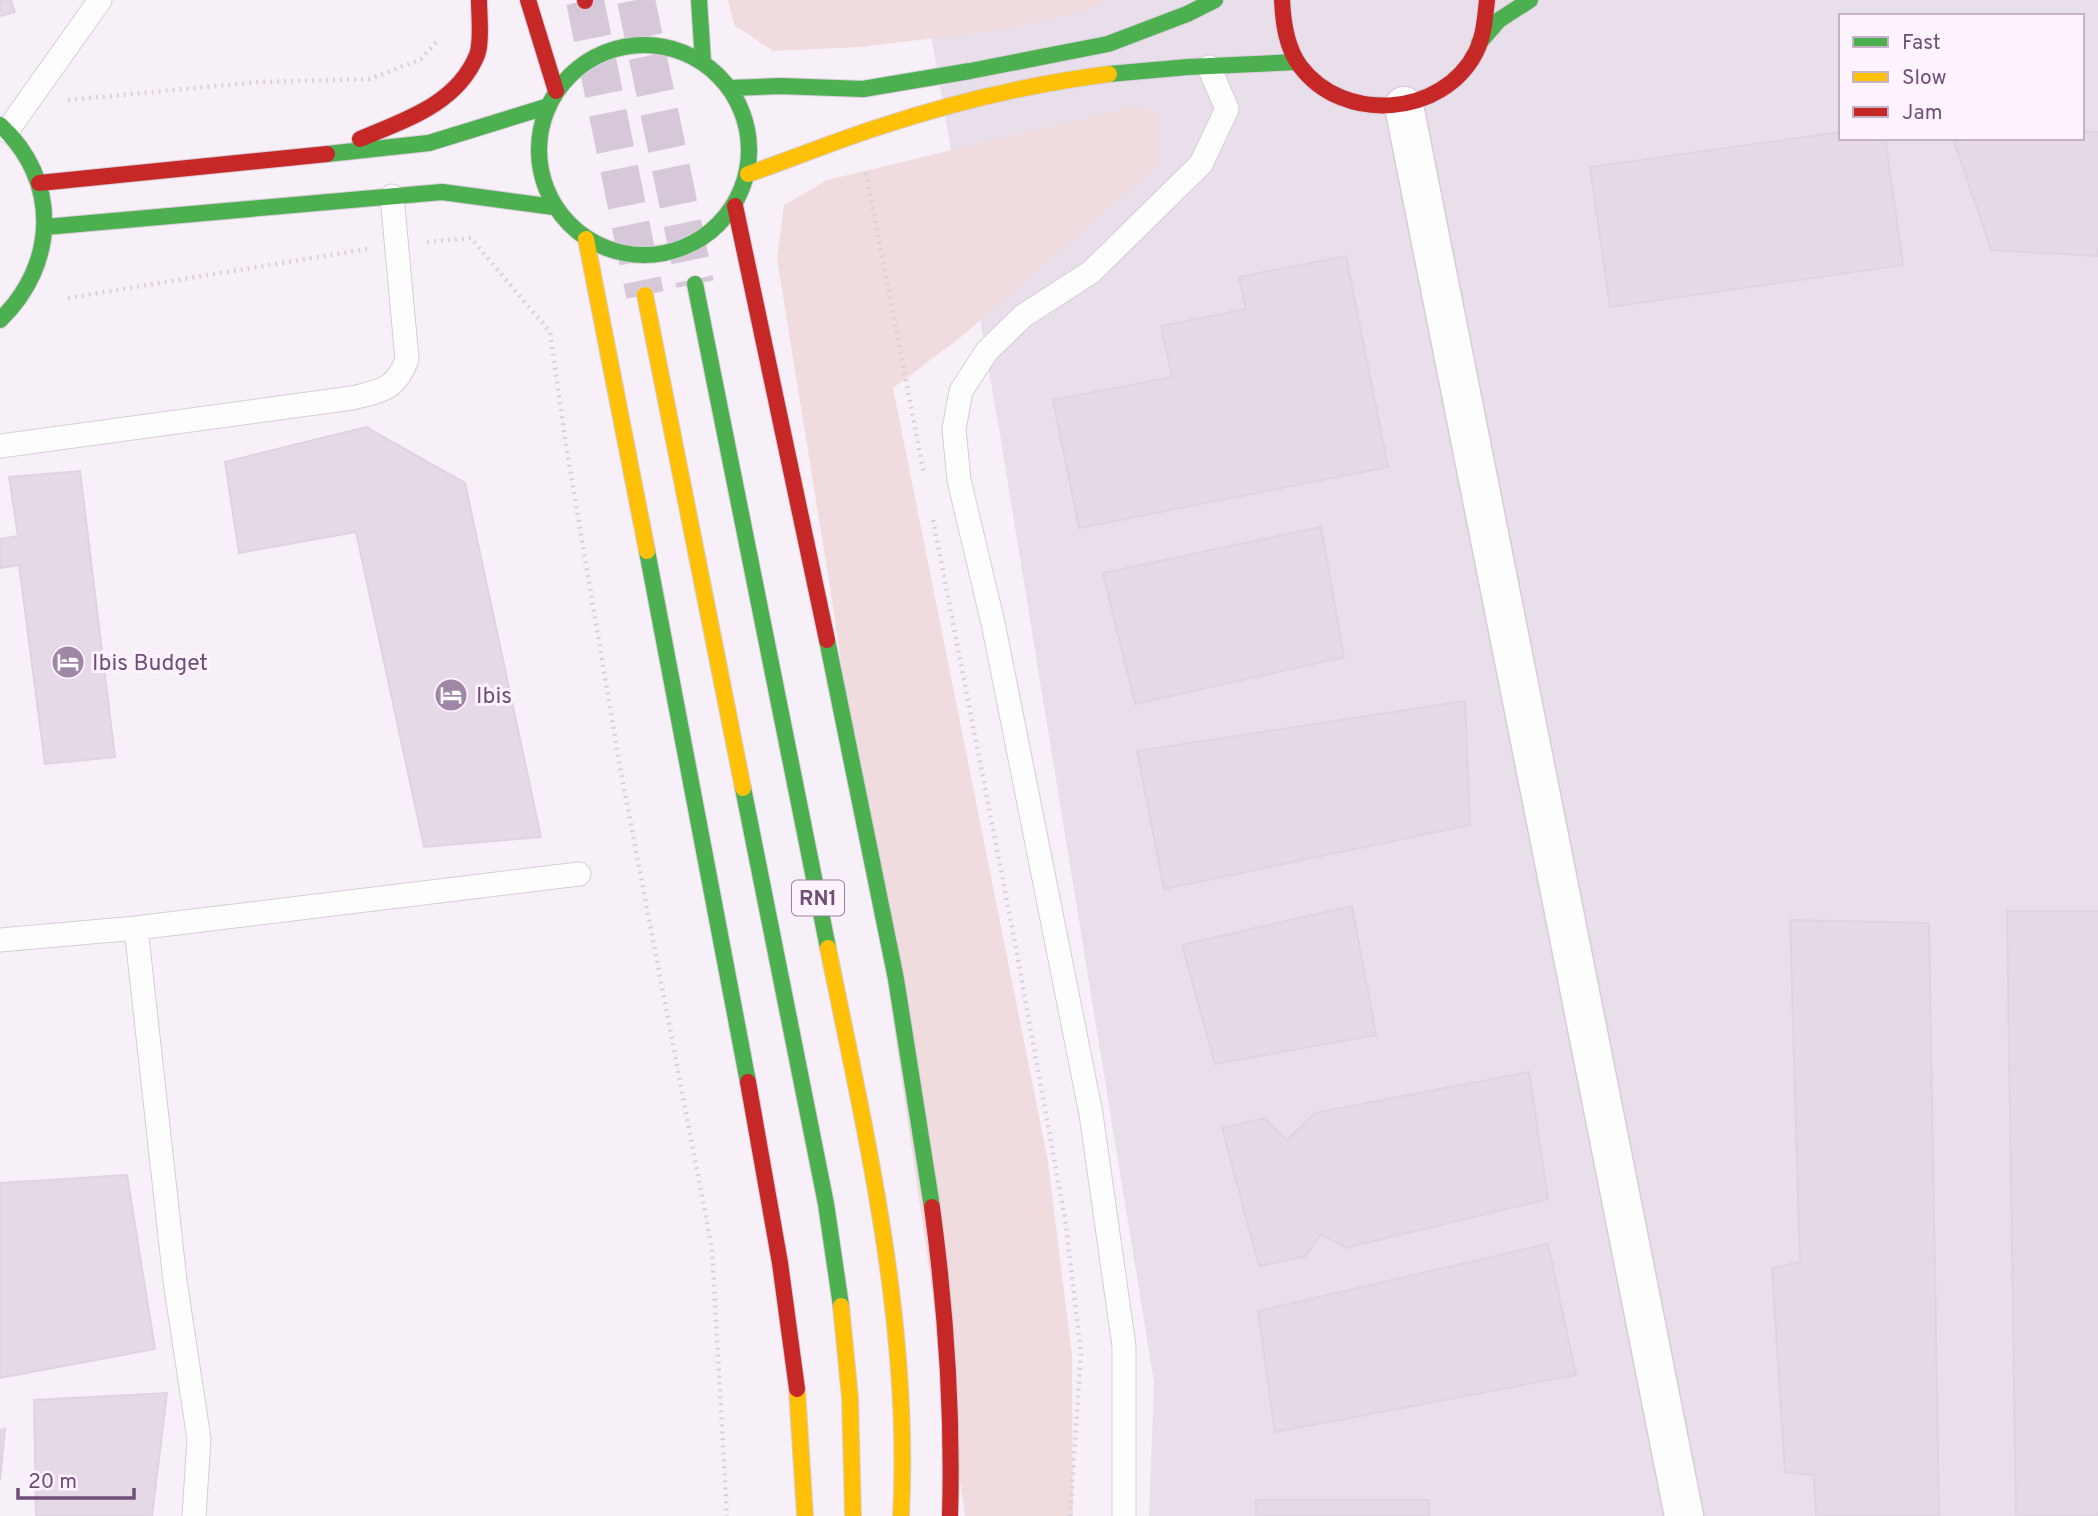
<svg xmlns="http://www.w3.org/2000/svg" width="2098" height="1516" font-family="Overpass,sans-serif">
<rect width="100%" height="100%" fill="#f8f0f8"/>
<!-- industrial -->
<path fill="#e9dfea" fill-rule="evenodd" d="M925,0H2098V1516H1149L1154,1382L999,429ZM1841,16H2082V138H1841Z"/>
<!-- green -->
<path fill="#f0dcdf" d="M728,0H1105L1090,9L1004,30L860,47L773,51L734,25Z
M1136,106L1156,113L1160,163L961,337L893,388L1048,1161L1072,1355L1073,1516H965L832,600L777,259L784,205L827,180Z"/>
<!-- building -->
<path fill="#e5d9e7" stroke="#dfd2e1" stroke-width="2" d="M0,0H11L15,12L0,16Z
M2082,131L2098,132V256L1991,250L1953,138H2082Z
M1841,132V138H1885L1903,265L1610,307L1590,167Z
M1346,256L1388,467L1079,528L1053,400L1172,377L1161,326L1246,309L1239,277Z
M366,427L465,483L541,837L424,847L356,532L239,553L225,462Z
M80,471L115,757L45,764L19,565L0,568V539L18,536L9,477Z
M1321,527L1344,657L1135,704L1103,573Z
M1465,701L1470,825L1164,889L1137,751Z
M1352,906L1376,1035L1215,1064L1182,945Z
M2007,911H2098V1516H2016Z
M1790,920L1929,923L1939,1516H1816L1814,1475L1785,1472L1772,1268L1800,1262Z
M1529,1072L1548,1199L1346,1248L1321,1234L1306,1256L1259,1266L1222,1128L1265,1118L1287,1140L1315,1113Z
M127,1175L155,1349L0,1378V1183Z
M1548,1244L1576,1375L1275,1432L1258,1311Z
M167,1393L152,1516H36L34,1400Z
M5,1429L0,1480V1430Z
M1256,1500H1429V1516H1256Z"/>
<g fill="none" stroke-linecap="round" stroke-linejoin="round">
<!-- highway-tunnel -->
<path stroke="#d6c8d8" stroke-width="38" stroke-dasharray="38 19" stroke-linecap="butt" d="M636,0L695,284
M585,1L645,295"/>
<defs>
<path id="lane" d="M7,131L100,0
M0,446L352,398C381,391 396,390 407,359L392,196
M136,928L175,1281L199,1439L194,1516
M0,940L136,928L579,874
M1124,1516V1346L1091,1114L993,623L959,480L954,429L961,391L987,351L1023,316L1091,272L1201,164L1227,109L1209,67"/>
<path id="street" d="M1404,106L1684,1516"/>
<path id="fast" d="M699,0L703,62
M1479,43L1499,20L1530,0
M539 150a105 105 0 1 1 210 0a105 105 0 1 1-210 0Z
M1109,74L1188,67L1297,62
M730,88L780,86L863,89L970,71L1108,44L1187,14L1215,0
M0,125C60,180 58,264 0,320
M327,154L429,143L549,106
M45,227L442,192L554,207
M695,284L828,948
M647,551L748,1082
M827,640L896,979L932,1207
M743,788L826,1204L841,1306"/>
<path id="slow" d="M748,174C792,159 835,141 879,127C954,102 1031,84 1109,74
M586,239L647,551
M645,295L743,788
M828,948C866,1136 911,1323 901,1516
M841,1306L850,1398L853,1516
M797,1389L805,1516"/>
<path id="jam" d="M528,0L556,91
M585,0V1
M1282,0C1283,22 1286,47 1300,66C1343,124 1443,117 1476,52C1484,36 1485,18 1487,0
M360,139C405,120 457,104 477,55C482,42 479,14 479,0
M39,183L327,154
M735,206L827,640
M748,1082L780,1263L797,1389
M932,1207C946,1310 953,1412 950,1516"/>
</defs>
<!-- lane casing -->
<use href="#lane" stroke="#d6cdd7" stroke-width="25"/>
<!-- street casing -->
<use href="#street" stroke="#d6cdd7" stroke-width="41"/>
<!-- fast casing -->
<use href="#fast" stroke="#d8cdd8" stroke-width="18"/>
<!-- slow casing -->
<use href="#slow" stroke="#d8cdd8" stroke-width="18"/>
<!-- jam casing -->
<use href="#jam" stroke="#d8cdd8" stroke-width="18"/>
<!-- path -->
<path stroke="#dad0db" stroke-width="4.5" stroke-dasharray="2 5" stroke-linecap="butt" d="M68,100L259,82L370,79L421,59L438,40
M866,173L924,474
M427,242L471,238L550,332L566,445L620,767L712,1249L727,1516
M68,298L367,249
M933,520L1013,932L1066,1225L1081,1354L1070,1516"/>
<!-- lane -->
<use href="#lane" stroke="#fefdfe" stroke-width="23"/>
<!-- street -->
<use href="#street" stroke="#fefdfe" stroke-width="38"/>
<!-- fast -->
<use href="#fast" stroke="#4caf50" stroke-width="16"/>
<!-- slow -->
<use href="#slow" stroke="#ffc107" stroke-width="16"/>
<!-- jam -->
<use href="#jam" stroke="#c62828" stroke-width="16"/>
</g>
<!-- icons -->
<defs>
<symbol id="hotel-disc" viewBox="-11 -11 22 22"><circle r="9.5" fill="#9f87a5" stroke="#fef3fe"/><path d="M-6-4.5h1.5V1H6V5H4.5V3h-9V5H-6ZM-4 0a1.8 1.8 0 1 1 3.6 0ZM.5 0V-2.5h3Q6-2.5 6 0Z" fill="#fff"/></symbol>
</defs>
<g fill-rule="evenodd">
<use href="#hotel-disc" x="49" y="643" width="38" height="38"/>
<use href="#hotel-disc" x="432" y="676" width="38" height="38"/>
</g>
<g text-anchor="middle" stroke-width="6" stroke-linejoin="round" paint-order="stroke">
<!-- shield labels -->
<rect fill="#fef3fe" stroke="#9a80a0" stroke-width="2" x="792" y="880.5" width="52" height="35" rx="5"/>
<g font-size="21" font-weight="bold" fill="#6f4f78">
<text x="818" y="905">RN1</text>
</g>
<!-- poi labels -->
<g font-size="23" fill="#6f4f78" stroke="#fef3fe" text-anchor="start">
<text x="92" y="670">Ibis Budget</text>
<text x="476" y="703">Ibis</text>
</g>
</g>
<!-- legend -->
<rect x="1839" y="14" width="245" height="126" fill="#fef3fe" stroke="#c5b1c8" stroke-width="2"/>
<rect x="1853" y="37" width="35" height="10" fill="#4caf50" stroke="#c5b1c8" stroke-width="2"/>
<text x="1902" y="49" font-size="21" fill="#6f4f78">Fast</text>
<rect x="1853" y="72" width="35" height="10" fill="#ffc107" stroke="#c5b1c8" stroke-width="2"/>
<text x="1902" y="84" font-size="21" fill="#6f4f78">Slow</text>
<rect x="1853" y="107" width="35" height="10" fill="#c62828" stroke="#c5b1c8" stroke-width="2"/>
<text x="1902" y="119" font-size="21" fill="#6f4f78">Jam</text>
<!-- scale -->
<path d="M18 1488v10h116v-10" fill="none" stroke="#6f4f78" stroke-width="3.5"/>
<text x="28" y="1488" font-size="21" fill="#6f4f78" stroke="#fef3fe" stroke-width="5" paint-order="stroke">20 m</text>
</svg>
